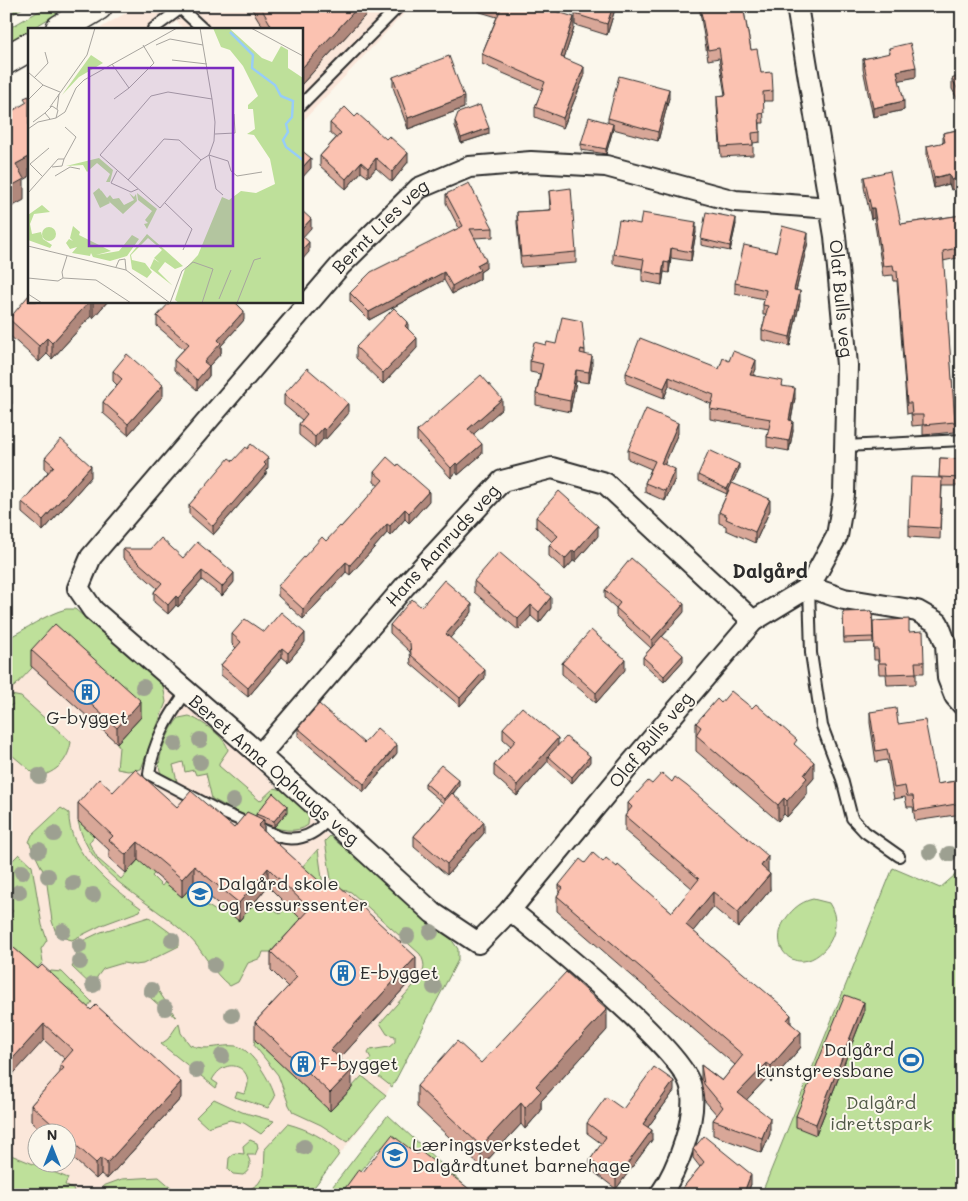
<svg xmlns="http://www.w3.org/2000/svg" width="968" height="1201" font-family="Mali,sans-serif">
<rect width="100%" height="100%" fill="#fbf7ec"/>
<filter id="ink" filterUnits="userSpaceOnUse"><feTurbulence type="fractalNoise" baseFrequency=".02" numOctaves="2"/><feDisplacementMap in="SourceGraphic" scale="10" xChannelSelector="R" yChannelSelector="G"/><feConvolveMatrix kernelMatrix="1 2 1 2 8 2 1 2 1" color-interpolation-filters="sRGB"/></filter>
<g filter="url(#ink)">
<!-- built -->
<path fill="#fbe7da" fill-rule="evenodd" d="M137,6H411L301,123V29H183L177,21L165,29H99Z
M69,609L214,728L331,838L458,951L386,1095L308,1195H6V639L28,628L45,616ZM38,1134H68V1164H38Z"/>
<!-- green -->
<path fill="#bee09a" stroke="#748662" d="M6,6H26L6,18Z
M48,6H70L6,44V30Z
M66,609H75L163,685L166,702L141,769L128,771L117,769L119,747L117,743L140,717L31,666L32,668L14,687L6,686V639C27,629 44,615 66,609Z
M6,694L21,697L71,742C68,761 57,772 38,777L6,750V709L13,704L6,708Z
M189,716C200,720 227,738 228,750L219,763V766L260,801L274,788L283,790L309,814L308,825C286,843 235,810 212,799L206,773L196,775L194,770L185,772L183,762L173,765L177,781L161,773C154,761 170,727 179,718Z
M61,808L69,813C67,852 112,887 141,908L140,911L102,925L72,940L57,936L52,921L46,877L29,842L32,835Z
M78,821L94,836L89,843L98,859L121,879L145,852L161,866L152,876L162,886L165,882L182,897L201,875L217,889L205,904L216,911L220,906L239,921L257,900L265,906L267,903L280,914L304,886L302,867L318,849L324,893L303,920L273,952H263L261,958L248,963L238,982L230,986C212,973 204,951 188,936C151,900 89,877 78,821Z
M330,836L451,939L458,949V960L392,1087L365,1066L371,1058L368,1053L370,1050L389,1047L395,1042V1036L387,1034L380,1023L421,977C425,968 425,963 420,954L351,892L343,889L333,892L325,841Z
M19,854L32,866L42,925L47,940L41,949L43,962L29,977L6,957V918L13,911L6,905V867Z
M893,868L940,888L962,869V1195H761Z
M813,899L829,903C852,938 804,981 783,951C778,943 779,933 782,925C789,912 799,902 813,899Z
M149,917L179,939V946L143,964L135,965L123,963L103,969L97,977L95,989L72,967L77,958L76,944L101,932Z
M51,971L62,972L92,1002L81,1016L42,981Z
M148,983L155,986L176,1017L162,1008L144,992L145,987Z
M179,1023L181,1033L190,1045C206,1052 220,1044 236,1046C251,1048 272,1083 275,1097L268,1108L235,1097L237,1092L244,1094C259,1072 228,1051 212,1080L218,1084L216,1088L161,1044L168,1039Z
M255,1040L330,1111L362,1076L386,1095L347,1142L321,1125L293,1112L289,1105L278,1075L254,1045Z
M214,1099L242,1112L274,1121L261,1134L244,1123L230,1120L207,1127L196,1117Z
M388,1115L475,1195L392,1143L377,1150L343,1195H326Z
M288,1124C307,1129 325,1138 339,1152L338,1156L308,1195H241L258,1184L264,1175L265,1149Z
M250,1140L257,1143L258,1148L255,1155H247C252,1162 251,1170 243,1175L233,1174L228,1169L229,1158L235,1153L244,1154L243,1146Z
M6,1153L68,1178L65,1185L74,1190L72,1195H6Z
M159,1177L180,1195H113L103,1186L122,1179Z"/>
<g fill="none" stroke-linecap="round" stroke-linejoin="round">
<defs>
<path id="lane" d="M178,6L203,29
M153,29L180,9
M301,105L399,6
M846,446L962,440
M809,587L811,653L822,726L842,779L852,818L865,832L899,856
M186,692C168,718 153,742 149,774L219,811L280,837C301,842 316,834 329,818"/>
<g id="street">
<path id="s1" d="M797,6L835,236L847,365L844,494L837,536L809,587L753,621L629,766L510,910L478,943L433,913L260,755L93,610L78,588L91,557L340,266L419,188L469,167L531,162L606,166L735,201L831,208"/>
<path d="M809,587L844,599L917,611L938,623L946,644L948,678L955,696L962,704"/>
<path id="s2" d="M260,755L405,586L502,481L552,468L605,483L753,621"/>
<path d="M510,910C546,939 683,1050 691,1087C698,1117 677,1171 660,1195"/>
</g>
<path id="secondary" d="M60,29L98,6
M6,60L29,47"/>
</defs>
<!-- lane casing -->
<use href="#lane" stroke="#2b2b2b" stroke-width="14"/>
<!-- street casing -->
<use href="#street" stroke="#2b2b2b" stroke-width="24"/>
<!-- secondary casing -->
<use href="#secondary" stroke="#2b2b2b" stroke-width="31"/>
<!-- lane -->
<use href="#lane" stroke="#fbf7ec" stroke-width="10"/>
<!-- street -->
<use href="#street" stroke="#fbf7ec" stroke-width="20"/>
<!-- secondary -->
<use href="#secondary" stroke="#fbf7ec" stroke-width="28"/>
</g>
<!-- trees -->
<g fill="#9da091">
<circle cx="143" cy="687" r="8"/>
<circle cx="200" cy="740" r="8"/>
<circle cx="175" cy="744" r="8"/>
<circle cx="200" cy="762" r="8"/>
<circle cx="39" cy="776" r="8"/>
<circle cx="233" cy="801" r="8"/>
<circle cx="54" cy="834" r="8"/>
<circle cx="39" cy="850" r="8"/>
<circle cx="930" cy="852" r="8"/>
<circle cx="949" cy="854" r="8"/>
<circle cx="22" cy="872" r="8"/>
<circle cx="48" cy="876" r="8"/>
<circle cx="73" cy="883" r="8"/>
<circle cx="19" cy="892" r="8"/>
<circle cx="93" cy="895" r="8"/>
<circle cx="63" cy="931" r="8"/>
<circle cx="431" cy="932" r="8"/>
<circle cx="407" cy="936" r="8"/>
<circle cx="172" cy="940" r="8"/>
<circle cx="79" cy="946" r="8"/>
<circle cx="80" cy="962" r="8"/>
<circle cx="214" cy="965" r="8"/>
<circle cx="93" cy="985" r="8"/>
<circle cx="434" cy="987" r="8"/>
<circle cx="151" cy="990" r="8"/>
<circle cx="165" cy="1008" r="8"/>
<circle cx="232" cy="1015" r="8"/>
<circle cx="222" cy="1056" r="8"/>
<circle cx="196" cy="1070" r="8"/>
<circle cx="304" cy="1147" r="8"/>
</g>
<!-- wall -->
<path fill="#d8a798" stroke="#2b2b2b" d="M250,6H374L301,85V29H264Z
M477,6H539L574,28L564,58L584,77L563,128L535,117V107L542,90L482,64V54L497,17L477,11Z
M578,6H616L607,35L575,25V14Z
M699,6H743L751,50L761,73L773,91V101H763L764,123H760V142L753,143V155L721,157L717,106V96L725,95L719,58L708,60Z
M889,48L916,77L899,80L904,110L873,117L863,69V59L889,54Z
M962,74V107L952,89V79Z
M393,77L464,108L408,129L393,87Z
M669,98L658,141L613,129L606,154L581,150V144L608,123V118Z
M455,121L489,134L461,143L455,126Z
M330,123L408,162L392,182L376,168L368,177L361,172L346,189L320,166V156L336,138L330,133Z
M962,129L951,190L949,184L934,188L927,156V146L943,143V133Z
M864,177L901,224L962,215V257L943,261L955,422V432L923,435V425L912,426L911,413L907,414L897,281H894L893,275L883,276L874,218L871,219L864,187Z
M549,191L576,252V263L521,267L517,223V212L550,210Z
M446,194L493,228V237L474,238L486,268L480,272V279L452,294L444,280L369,320L350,301V293L459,228L446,203Z
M640,224L696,232L691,261L671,258L669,273L664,272L662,285L642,281V269L613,264V254Z
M736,224L730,251L701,245V239Z
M808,242L796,290L800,301L790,346L762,340V330L766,315H763V305L764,299L735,293V283L776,252Z
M29,301H108L93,318L91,316L52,359L47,354L39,362L9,335V319Z
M157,316L244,320L221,346V353L209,366V376L197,390L174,370V360L184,349L157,326Z
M408,330L417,348L383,384L356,358V347Z
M546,345L585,350V354L592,367L589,383L576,381L570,412L536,405V394L540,374L530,372V361Z
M719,369H756L753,375L783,386L795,398L791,421L793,431L789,451L767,447V437L769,429L710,419V409L711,404L669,386L664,398L626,383V373Z
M113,371L163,396L128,435L103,413V402L117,385L113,381Z
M284,394L348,414L325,440L323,439L315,448L299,435V424L302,420L284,405Z
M502,409L473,434L482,454L458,475L456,472L451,478L417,441V431Z
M678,433L664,464L675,479L665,501L645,492V483L651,469L628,459V450Z
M45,458L91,477L43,531L22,513V502L48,472L45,468Z
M940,458L962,459V486H942L940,539L909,537V526L939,478Z
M233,461L268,468L266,470V474L213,535L189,514V505Z
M739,469L732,483L770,510L755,543L726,530V526L719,523V512L727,494L698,481V475Z
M374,472L429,501L409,523L405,519L390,536L387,533L350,575L346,572L303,619L278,596V586L341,527L379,486L374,482Z
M536,517L598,536L575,562L573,561L565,570L549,556V545L552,542L536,527Z
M123,549L183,558L234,582L222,596L202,580L178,607L176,605L168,614L154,602V592L157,588L123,558Z
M474,581L551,608L539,623L531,616L518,630L474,592Z
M605,590L684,612L662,637L683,661L664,682L643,663V657L651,648L616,616V608L605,598Z
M421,607L472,612L450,638L485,678L460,706L411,664L410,652L390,633V625Z
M872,611L873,642L844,643L843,612Z
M873,632H909L924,662V673H916V684L887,685L886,674H879L878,660H874Z
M232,634L305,642L288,662L282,657L248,697L221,675V665L236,648L232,644Z
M31,650L141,717L117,743L31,666Z
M562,663L625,670L596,703L562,674Z
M721,703L797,747L814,778L807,786V794L787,817L784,814L778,821L696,751V723Z
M870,712L898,724L937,784L962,780V814L915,821L913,807H907L905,797L894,799L887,760L876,762L870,723Z
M298,728L364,743L397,753L364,792L298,736Z
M503,728L558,745L590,762L572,783L548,762V761L517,796L494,776V765L511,746L503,739Z
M425,783L459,786L453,794L484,833L447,875L414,847V836L443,803L425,788Z
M652,784L768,871L770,890L738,928L713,907L693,931L791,1023L801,1047L771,1082L767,1078L746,1100L770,1134L762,1153L713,1135V1120L717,1115L704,1100L701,1080V1065L722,1081L735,1065L557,911V896L559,893V885L585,863L603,862L617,867L672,912L692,888L625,831V816L628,812V803Z
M113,792L177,807L234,828L256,816V814L287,812L274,827L264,823V831L416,975L340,1058L352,1088L330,1111L255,1040V1022L288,987L271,970V952L301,919L268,886L239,921L194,884L182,897L138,860L126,873L109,858V850L78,821V803Z
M6,941L181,1098L107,1179L101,1174L96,1179L68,1154V1134H45L31,1121V1105L60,1073V1065L65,1059L44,1040Z
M864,1013L816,1135L796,1127V1116Z
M607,1030L541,1101V1111L525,1129L521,1124L481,1167L417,1107V1086L481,1063Z
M674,1091L648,1127L652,1140L616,1189L590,1169V1160L602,1144L587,1133V1123Z
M693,1149L751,1184L747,1195H677L700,1167L693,1158Z"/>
<!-- shaded-wall -->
<path fill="#b0887c" stroke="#2b2b2b" d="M359,6H374L301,85V69Z
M613,6H616L607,35V24Z
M574,17V28L561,67V57Z
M584,67V77L563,128V118Z
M916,67V77L897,81V71Z
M669,89V98L658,141V132Z
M464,97V108L408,129V118Z
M904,101V110L873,117V108Z
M613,124V129L606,154V149Z
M489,128V134L461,143V138Z
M408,153V162L392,182V172Z
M29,157V177L24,180V200L6,210V189L16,164Z
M311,158V168L301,179V169Z
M376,158V168L368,177V168Z
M361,162V172L346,189V179Z
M949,174V184L934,188V178Z
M962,177V187L951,190V180Z
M871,208H874V218L871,219Z
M736,218V224L730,251V246Z
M311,219V228L301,239V230Z
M696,222V232L691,261V252Z
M808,233V242L794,299V290Z
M309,242V252L301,261V251Z
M671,248V258L669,273V263Z
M486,260V268L480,272V279L452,294V286L477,265Z
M664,262V272L662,285V275Z
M444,272V280L369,320V312Z
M800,291V301L790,346V337Z
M90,301H91V316L52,359V343Z
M93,301H108L93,318Z
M244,311V320L221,346V353L209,366V376L197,390V380L204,362L218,340Z
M408,322V333L405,326Z
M47,338V354L39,362V346Z
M417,338V348L383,384V373Z
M592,356V367L589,383V372Z
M756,360V369L750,385V375Z
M576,370V381L570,412V401Z
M12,376V404L6,410V382Z
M669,377V386L664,398V388Z
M163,385V396L128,435V424Z
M795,388V398L789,430V420Z
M502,399V409L468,439V429Z
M348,403V414L325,440V430Z
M793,421V431L789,451V441Z
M678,423V433L661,473V463Z
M323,428V439L315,448V437Z
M482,444V454L458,475V465Z
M268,458V468L266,470V474L213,535V526Z
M456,463V472L451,478V468Z
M739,464V469L727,494V489Z
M91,466V477L43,531V520Z
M675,469V479L665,501V491Z
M429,491V501L409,523V513Z
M770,499V510L755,543V532Z
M405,509V519L390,536V526Z
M387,524V533L350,575V565Z
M598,526V536L575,562V552Z
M573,550V561L565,570V559Z
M346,562V572L303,619V609Z
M202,571V580L178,607V598Z
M234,573V582L222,596V587Z
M176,596V605L168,614V605Z
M551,597V608L539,623V612Z
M472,604V612L446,643V634Z
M684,604V612L652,648V640Z
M531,605V616L518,630V619Z
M305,633V642L288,662V653Z
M282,648V657L248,697V688Z
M683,655V661L664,682V676Z
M625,659V670L596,703V693Z
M485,670V678L460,706V698Z
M141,701V717L117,743V728Z
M558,738V749L548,756V761L517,796V785Z
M397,745V753L364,792V784Z
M590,756V762L572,783V777Z
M814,762V778L807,786V794L787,817V801L804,775Z
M7,777V793L6,794V778Z
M459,780V786L444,804V799Z
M784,798V814L778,821V805Z
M287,806V812L274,827V821Z
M264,820V838L258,826Z
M484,822V833L447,875V864Z
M138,842V860L126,873V855Z
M768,856V871L761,882V866Z
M194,866V884L182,897V879Z
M268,868V886L239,921V903Z
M770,874V890L738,928V912Z
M713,892V907L686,940V925Z
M416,957V975L331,1068V1050Z
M864,1002V1013L816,1135V1124Z
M607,1009V1030L541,1101V1111L525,1129V1108L536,1086Z
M791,1015V1030L787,1020Z
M44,1024V1040L6,1082V1066Z
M801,1032V1047L771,1082V1066Z
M767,1063V1078L738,1109V1093Z
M352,1070V1088L330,1111V1093Z
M674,1081V1091L643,1134V1124Z
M181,1082V1098L107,1179V1163Z
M521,1103V1124L481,1167V1146Z
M770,1118V1134L762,1153V1138Z
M652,1130V1140L616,1189V1179Z
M101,1158V1174L96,1179V1163Z
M751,1174V1184L747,1195H743Z"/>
<!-- building -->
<path fill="#fbc2b1" stroke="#2b2b2b" d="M260,6H359L301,69V29H273Z
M495,6H539L574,17L561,57L584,67L563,118L535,107L545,82L482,54L501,8Z
M578,6H613L607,24L575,14Z
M700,6H743L751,50L757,49L761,73L772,72L773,91L763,92L764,113L759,114L760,132L752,133L753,145L721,147L717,96L726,95L719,48L708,50Z
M910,43L916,67L897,71L904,101L873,108L863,59L890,53L889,48Z
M449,56L464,97L408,118L393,77Z
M962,74V97L952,79Z
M619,76L669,89L658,132L608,118Z
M29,96V157L16,164L24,179L6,189V115L27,102L24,98Z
M480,105L489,128L461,138L455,121L458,113Z
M345,107L355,117L358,114L386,139L389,136L408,153L392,172L376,158L368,168L361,162L346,179L320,156L341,133L330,123Z
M589,117L613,124L606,149L581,144Z
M962,129V177L951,180L949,174L934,178L927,146L945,142L943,133Z
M301,150L311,158L301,169Z
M890,171L901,224L962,215V247L943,251L955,422L923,425V415H912L911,403H907L897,271H894L893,265L883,266L874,208H871L864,177Z
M469,183L493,228L470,229L486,260L477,265L480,270L452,286L444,272L369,312L350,293L371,272L463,226L446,194Z
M571,188L576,252L521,257L517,212L551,210L549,191Z
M301,210L311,219L301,230Z
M706,212L736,218L730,246L701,239Z
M642,213L696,222L691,252L671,248L669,263L664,262L662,275L642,271L644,259L613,254L619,220L640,224Z
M782,226L808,233L794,290L800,291L790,337L762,330L768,306L763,305L766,290L735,283L744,245L776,252Z
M301,235L309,242L301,251Z
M29,295V301H90L52,343L47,338L39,346L9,319Z
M171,301H234L244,311L218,340L221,343L204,362L209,366L197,380L174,360L189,344L157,316Z
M394,308L408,322L405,326L417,338L383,373L356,347Z
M562,317L582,321L585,350L581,349L580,353L592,356L589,372L576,370L570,401L536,394L543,364L530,361L534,342L546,345L547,342L556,344Z
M640,338L719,369L723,358L729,361L733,351L756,360L750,375L783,381L782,386L795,388L789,420L793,421L789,441L767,437L771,419L710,409L714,395L669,377L664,388L626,373Z
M127,354L163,385L128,424L103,402L122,379L113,371Z
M307,368L348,403L325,430L323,428L315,437L299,424L307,414L284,394Z
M6,370L12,376L6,382Z
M481,375L502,399L468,429L482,444L458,465L456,463L451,468L417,431Z
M646,409L678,423L661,463L675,469L665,491L645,483L655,461L628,450Z
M61,439L91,466L43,520L22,502L54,466L45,458Z
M251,444L268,458L264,463L266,465L213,526L189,505L229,458L233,461L246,447L247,449Z
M709,450L739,464L727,489L698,475Z
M387,457L397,466L398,464L429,491L409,513L405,509L390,526L387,524L350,565L346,562L303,609L278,586L322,537L326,541L340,526L341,527L383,480L374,472Z
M940,458L962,459V478L939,477Z
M911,477L942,478L940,528L909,526Z
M732,483L770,499L755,532L726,519L727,516L719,512Z
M559,491L598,526L575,552L573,550L565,559L549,545L558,536L536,517Z
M161,538L183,558L197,542L234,573L222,587L202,571L178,598L176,596L168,605L154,592L162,583L123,549H151Z
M499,552L551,597L539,612L531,605L518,619L474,581Z
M631,558L684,604L652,640L616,608L620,603L605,590Z
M444,580L472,604L446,634L485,670L460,698L411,655L410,643L390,625L412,599L421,607Z
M872,611L873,637L844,638L843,612Z
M281,612L305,633L288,653L282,648L248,688L221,665L241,642L232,634L245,619L264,632Z
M909,619V632L923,631L924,662H915L916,673L887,674L886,663H879L878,649H874L873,621Z
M55,624L141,701L117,728L31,650Z
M591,630L625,659L596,693L562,663Z
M662,636L683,655L664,676L643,657Z
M731,691L752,708L756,704L797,740L794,744L814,762L804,775L807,778L787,801L784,798L778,805L696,735L701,727L696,723L717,699L721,703Z
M319,704L364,743L377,728L397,745L364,784L298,728Z
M522,707L558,738L517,785L494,765L516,740L503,728Z
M896,708L898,724L925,720L937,784L962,780V803L915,811L913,796H907L905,786L894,788L887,749L876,751L870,712Z
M566,737L590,756L572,777L548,756Z
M441,765L459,780L444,799L425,783Z
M135,769L177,807L191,791L234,828L247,812L264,820L258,826L328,889L335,882L416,957L331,1050L352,1070L330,1093L255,1022L297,977L271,952L310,909L268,868L239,903L194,866L182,879L138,842L126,855L109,840L113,836L78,803L99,779L113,792Z
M662,773L672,782L675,777L687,786L768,856L761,866L770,874L738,912L713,892L686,925L781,1005L791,1015L787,1020L801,1032L771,1066L767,1063L738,1093L770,1118L762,1138L713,1120L723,1107L704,1084L701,1065L722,1081L743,1055L557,896L563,888L559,885L580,859L585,863L593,853L603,862L606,858L617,867L618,865L672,912L699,879L625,816L632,807L628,803L648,781L652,784Z
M273,793L287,806L274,821L256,814Z
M452,793L484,822L447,864L414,836Z
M6,941L38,969L42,965L91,1010L96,1005L181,1082L107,1163L101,1158L96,1163L68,1138V1134H63L31,1105L64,1068L60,1065L73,1050L44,1024L6,1066Z
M566,972L607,1009L536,1086L541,1091L525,1108L521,1103L481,1146L417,1086L457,1041L481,1063Z
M845,995L864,1002L816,1124L796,1116Z
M654,1067L674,1081L643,1124L652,1130L616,1179L590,1160L606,1137L587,1123L606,1097L623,1109Z
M392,1135L417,1154L420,1151L477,1195H340L359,1169L363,1172Z
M704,1136L751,1174L743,1195H677L704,1162L693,1149Z"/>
</g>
<!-- icons -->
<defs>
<symbol id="building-ring" viewBox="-11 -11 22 22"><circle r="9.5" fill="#fbf7ec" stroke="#1f6fb2" stroke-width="1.5"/><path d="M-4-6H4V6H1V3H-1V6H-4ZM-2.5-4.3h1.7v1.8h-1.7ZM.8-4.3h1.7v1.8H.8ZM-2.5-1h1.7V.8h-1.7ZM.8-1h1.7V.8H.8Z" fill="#1f6fb2"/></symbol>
<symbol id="school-ring" viewBox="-11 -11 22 22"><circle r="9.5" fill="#fbf7ec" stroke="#1f6fb2" stroke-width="1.5"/><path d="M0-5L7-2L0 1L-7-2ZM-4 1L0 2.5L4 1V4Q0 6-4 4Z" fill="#1f6fb2"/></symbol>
<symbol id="stadium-ring" viewBox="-11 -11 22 22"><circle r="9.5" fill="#fbf7ec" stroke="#1f6fb2" stroke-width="1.5"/><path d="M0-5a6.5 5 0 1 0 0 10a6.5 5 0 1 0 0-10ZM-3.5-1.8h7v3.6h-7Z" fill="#1f6fb2"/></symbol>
</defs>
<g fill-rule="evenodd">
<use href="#building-ring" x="73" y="678" width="28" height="28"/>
<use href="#school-ring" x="186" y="880" width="28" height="28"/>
<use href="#building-ring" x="329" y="959" width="28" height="28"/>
<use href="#stadium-ring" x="897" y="1046" width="28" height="28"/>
<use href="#building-ring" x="289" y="1050" width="28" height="28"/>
<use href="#school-ring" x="381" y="1141" width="28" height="28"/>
</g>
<g text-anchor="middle" stroke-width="4" stroke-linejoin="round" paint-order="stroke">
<!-- street labels -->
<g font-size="18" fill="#2b2b2b" stroke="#fbf7ec">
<text dy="6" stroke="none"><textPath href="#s1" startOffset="2091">Bernt Lies veg</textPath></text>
<text dy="6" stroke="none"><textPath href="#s1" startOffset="296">Olaf Bulls veg</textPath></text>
<text dy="6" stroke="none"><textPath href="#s2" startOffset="278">Hans Aanruds veg</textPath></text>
<text transform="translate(651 740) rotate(-50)" y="6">Olaf Bulls veg</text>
<text transform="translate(274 770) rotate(41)" y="6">Beret Anna Ophaugs veg</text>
</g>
<!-- poi labels -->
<g font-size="18" fill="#2b2b2b" stroke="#fbf7ec" text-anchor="start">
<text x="87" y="724" text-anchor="middle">G-bygget</text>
<text x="218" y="890">Dalgård skole<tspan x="218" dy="21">og ressurssenter</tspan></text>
<text x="360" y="979">E-bygget</text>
<text x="894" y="1056" text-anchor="end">Dalgård<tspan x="894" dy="21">kunstgressbane</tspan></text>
<text x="320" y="1070">F-bygget</text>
<text x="412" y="1151">Læringsverkstedet<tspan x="412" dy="21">Dalgårdtunet barnehage</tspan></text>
</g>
<!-- park labels -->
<g font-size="18" fill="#505847" stroke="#fbf7ec">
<text x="881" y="1109">Dalgård<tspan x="881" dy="21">idrettspark</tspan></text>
</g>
<!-- neighbourhood labels -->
<g font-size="19" font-weight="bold" fill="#2b2b2b" stroke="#fbf7ec">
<text x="770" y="578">Dalgård</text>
</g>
</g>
<!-- overview -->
<g transform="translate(28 28)">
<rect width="275" height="275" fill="#fbf7ec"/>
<path d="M185,0H201L234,30L244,34L253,18L260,22V40L275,50V275H151L147,272L157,241L170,227L194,169L201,172L213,163L228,165L247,156L242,131L226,107L219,106L227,101L225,81H220V77L230,68L215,38L202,22L193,19ZM63,27L75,35L51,49L34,67ZM71,130L85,142L82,154H78L82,146L69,135L59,144L55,137L38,138ZM71,160L82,175L72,180L65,165ZM73,162L79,170L82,167L85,171L91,170L96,177L106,172L101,165L106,169L108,166L109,173L95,186L75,168ZM109,165L129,181L119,201L116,196L120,195L117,192L124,183L110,172ZM14,177L22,184L6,186L2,196L4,206L13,204L15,211L24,217L22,220L0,212V187ZM45,198L52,204L51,207L83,223L68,227L91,223L104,207L111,211L99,228L82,233L65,229L63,225L62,228L44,225L49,219L42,221L38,215L41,211L45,213L42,210ZM14 206a7 7 0 1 1 14 0a7 7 0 1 1-14 0ZM119,206L155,238L147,241L137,234L130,243L145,258L122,240L126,231L132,235L126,230L134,222L120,210L103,227L104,232L117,235L124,244L119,250L104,241L102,227Z" fill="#bee09a"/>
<path fill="none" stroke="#98cdf6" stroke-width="2.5" d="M202,4L225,27L224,40L247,57L253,68L265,73L264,89L258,96L260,104L255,112L258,119L275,132"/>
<path fill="none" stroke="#a8a59f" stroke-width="1" d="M172,0L184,71L187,94L186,113L181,127L173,132L132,180L72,127L123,68L140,64L184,71M223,0L275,28M128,17L142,11L175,17M144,32L179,36M84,36L101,60L126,35L115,17M0,44L15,57L32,64M6,50L20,35L17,24M86,71L101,60M0,72L15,57M22,79L59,27L67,0M29,81L31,66M28,90L37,84L48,60L56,52L149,0M5,94L17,85M0,101L10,94L28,90L30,82L24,78L17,85L22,91M187,106L207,105L206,86M36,131L48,109L37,99M89,143L83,155L103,164L110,161M27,148L42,139L52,141M15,149L2,136L21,120M100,152L136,111L151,112L173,132M0,165L30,131H36L34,138L24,139M195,167L188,161L181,127L200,133L203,143L209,148L234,144M137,175L164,201L155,222M0,218L98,242L142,275M39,228L34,244L35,250L68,252L103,275M88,239L91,232L97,231L98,242M0,250L30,253L35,250M0,266L14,275M191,271L203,242M142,275L154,243L165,234L185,241L174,275M209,275L226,232L233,230"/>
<path fill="#7b2cbf" fill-opacity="0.15" stroke="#7b2cbf" stroke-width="2.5" d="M61,40H205V218H61Z"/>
<rect width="275" height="275" fill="none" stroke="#2b2b2b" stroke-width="2.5"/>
</g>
<!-- margin -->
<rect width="968" height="1201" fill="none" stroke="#fbf7ec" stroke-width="25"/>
<rect x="12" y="12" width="943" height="1176" fill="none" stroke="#2b2b2b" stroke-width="2" filter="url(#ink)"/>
<!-- north arrow -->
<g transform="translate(52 1148)"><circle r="24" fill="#fbf7ec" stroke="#a8a59f"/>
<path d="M0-4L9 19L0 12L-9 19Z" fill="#1f6fb2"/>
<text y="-8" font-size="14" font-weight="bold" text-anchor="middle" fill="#2b2b2b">N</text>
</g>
</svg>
